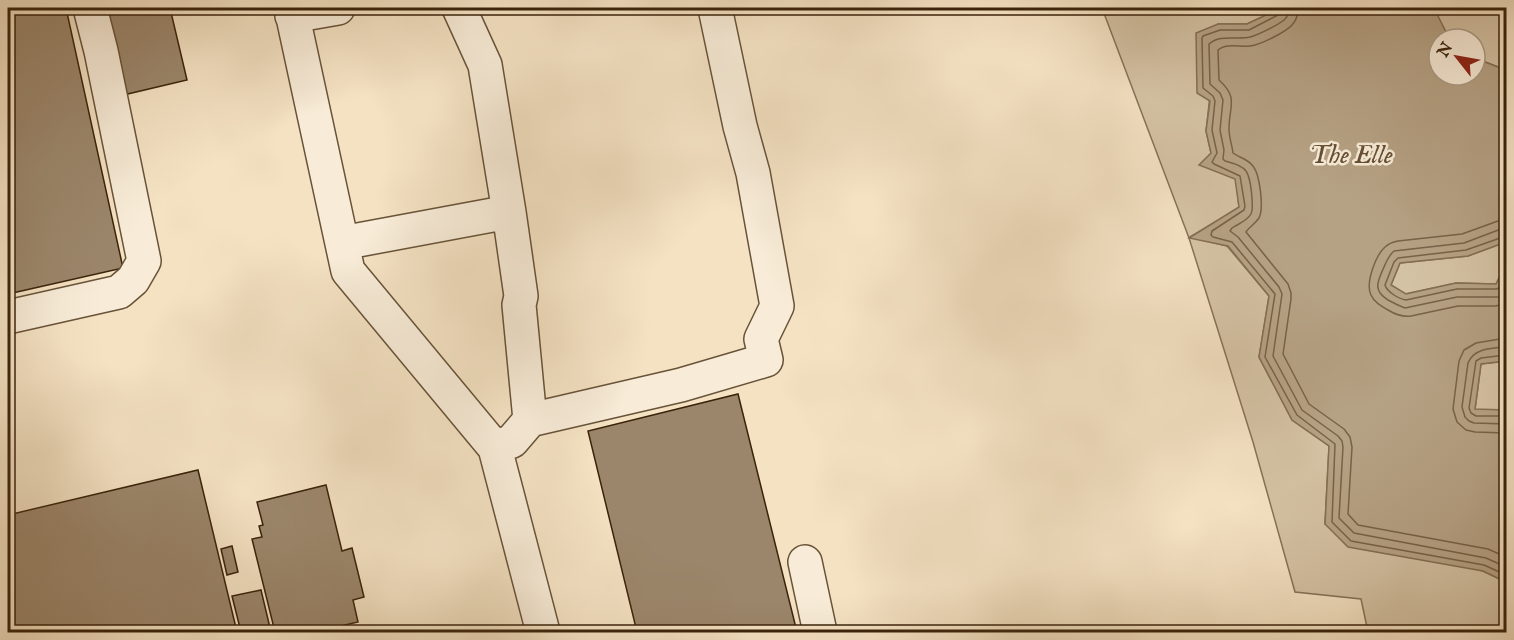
<svg xmlns="http://www.w3.org/2000/svg" width="1514" height="640" font-family="'IM FELL English',serif">
<rect width="100%" height="100%" fill="#f4e2c3"/>
<filter id="stains"><feTurbulence type="fractalNoise" baseFrequency=".00333" numOctaves="4"/><feColorMatrix values="0 0 0 0 .2 0 0 0 0 .09 0 0 0 0 .02 0 0 0 .5 -.17"/></filter>
<radialGradient id="worn" r=".72"><stop offset=".6" stop-color="#630" stop-opacity="0"/><stop offset="1" stop-color="#630" stop-opacity=".3"/></radialGradient>
<!-- green -->
<path fill="#d4c2a4" stroke="#877258" stroke-width="1.5" d="M1102,8H1281L1247,24H1218L1206,131L1211,153L1236,179L1239,208L1190,237L1227,246L1269,296L1259,357L1292,420L1329,446L1325,524L1483,571L1506,582V632H1368L1361,599L1295,592L1253,442L1189,238Z
M1433,8H1506V70L1485,62L1475,55V39H1453L1447,34Z
M1506,242V264L1496,284L1456,283L1405,294L1391,285L1400,263L1468,256Z
M1506,361V410H1475L1481,364Z"/>
<!-- water -->
<path fill="#b5a184" stroke="#846f54" stroke-width="1.5" d="M1281,8H1434L1447,34L1453,39H1439V75H1475V55L1485,62L1506,70V242L1468,256L1400,263L1391,285L1406,294L1456,283L1496,284L1506,264V361L1481,364L1475,409L1506,410V582L1483,571L1348,547L1325,524L1329,446L1292,420L1259,357L1269,296L1228,246L1189,238L1239,207L1235,179L1199,165L1211,153L1206,131L1210,101L1197,93L1196,33L1218,24H1247Z"/>
<g fill="none" stroke-linecap="round" stroke-linejoin="round">
<!-- shore -->
<path stroke="#786248" stroke-width="1.5" d="M1281,8V12L1278,15L1249,30H1220L1203,36L1202,38L1203,88L1213,96L1215,101L1212,130L1217,153L1212,162L1214,164L1240,176L1245,206L1244,210L1212,231L1211,235L1213,237L1232,242L1275,294L1265,357L1297,415L1335,444L1332,522L1351,541L1484,565L1506,575
M1289,8C1289,13 1288,17 1284,20C1278,25 1258,35 1250,37C1236,40 1220,34 1209,44L1210,84L1220,93L1223,100L1220,130L1224,150L1223,159L1225,161C1232,163 1242,165 1246,171C1251,178 1254,207 1251,214C1247,221 1238,224 1232,228L1230,231L1238,237L1279,287L1282,294L1273,356L1302,410L1338,436L1342,441L1343,447L1339,518L1354,533L1486,558L1506,567
M1298,8C1298,14 1297,20 1292,25C1286,32 1260,45 1250,46C1240,47 1226,43 1218,50L1219,80C1239,98 1229,106 1229,129C1229,137 1232,145 1233,153C1240,158 1248,159 1253,166C1260,175 1264,208 1259,218C1255,224 1249,227 1246,232L1288,284L1291,293V299L1283,354L1309,404L1344,429L1350,437L1352,447L1348,514L1358,525L1488,549L1506,557
M1506,220L1498,221L1462,234L1398,241C1393,242 1389,243 1385,247C1376,255 1365,283 1371,295C1374,302 1381,306 1388,310C1396,315 1402,317 1411,316L1458,306H1496L1506,303
M1506,229H1501L1464,243L1394,251C1389,255 1387,260 1384,267C1378,281 1372,290 1388,300C1394,303 1399,306 1405,308L1457,297H1498L1506,292
M1506,236L1466,250L1398,258L1394,262L1385,285C1387,292 1399,299 1406,300L1457,289H1497L1502,286L1506,277
M1506,338L1476,343L1464,350L1459,361L1453,409L1457,422L1466,430L1475,432L1506,433
M1506,347C1492,348 1474,348 1468,363L1462,407L1465,417L1469,421L1474,423L1506,424
M1506,355L1481,358L1476,361L1469,408L1471,413L1476,416H1506"/>
</g>
<!-- building -->
<path fill="#9b866b" stroke="#3a230b" stroke-width="1.5" d="M8,8H66L123,268L8,294Z
M99,8H170L187,80L119,96Z
M738,394L797,632H637L588,431Z
M198,470L237,632H8V515Z
M326,485L342,551L352,548L364,597L353,600L358,622L315,632H275L252,539L262,537L259,526L263,525L257,502Z
M232,546L238,572L227,575L221,549Z
M261,590L271,632H241L232,596Z"/>
<g fill="none" stroke-linecap="round" stroke-linejoin="round">
<defs>
<path id="minor" d="M291,8L348,271L495,448L512,441L530,420L519,305L521,296L509,212L485,65L459,8
M292,16L338,8
M342,243L509,212
M8,317L119,292L133,280L144,261L101,51L90,8
M530,420L681,385L766,360L761,339L777,306L753,173L740,126L715,8
M495,448L543,632
M805,562L820,632"/>
</defs>
<!-- minor casing -->
<use href="#minor" stroke="#685339" stroke-width="36"/>
<!-- minor -->
<use href="#minor" stroke="#f8ecd8" stroke-width="33"/>
</g>
<g text-anchor="middle" stroke-width="5" stroke-linejoin="round" paint-order="stroke">
<!-- water labels -->
<g font-size="26" font-style="italic" fill="#654f35" stroke="#f8ecd8">
<text x="1351" y="163">The Elle</text>
</g>
</g>
<!-- margin -->
<rect width="1514" height="640" fill="none" stroke="#f4e2c3" stroke-width="30"/>
<rect x="9" y="9" width="1496" height="622" fill="none" stroke="#3a230b" stroke-width="3"/>
<rect x="15" y="15" width="1484" height="610" fill="none" stroke="#3a230b" stroke-width="1.5"/>
<!-- north arrow -->
<g transform="translate(1457 57) rotate(301)"><circle r="28" fill="#f8ecd8" stroke="#ac9c86" stroke-width="1.5"/>
<path d="M0-4.5L10 22L0 15L-10 22Z" fill="#8f2418"/>
<text y="-9" font-size="16" font-weight="bold" text-anchor="middle" fill="#3a230b">N</text>
</g>
<rect width="100%" height="100%" filter="url(#stains)"/>
<rect width="100%" height="100%" fill="url(#worn)"/>
</svg>
